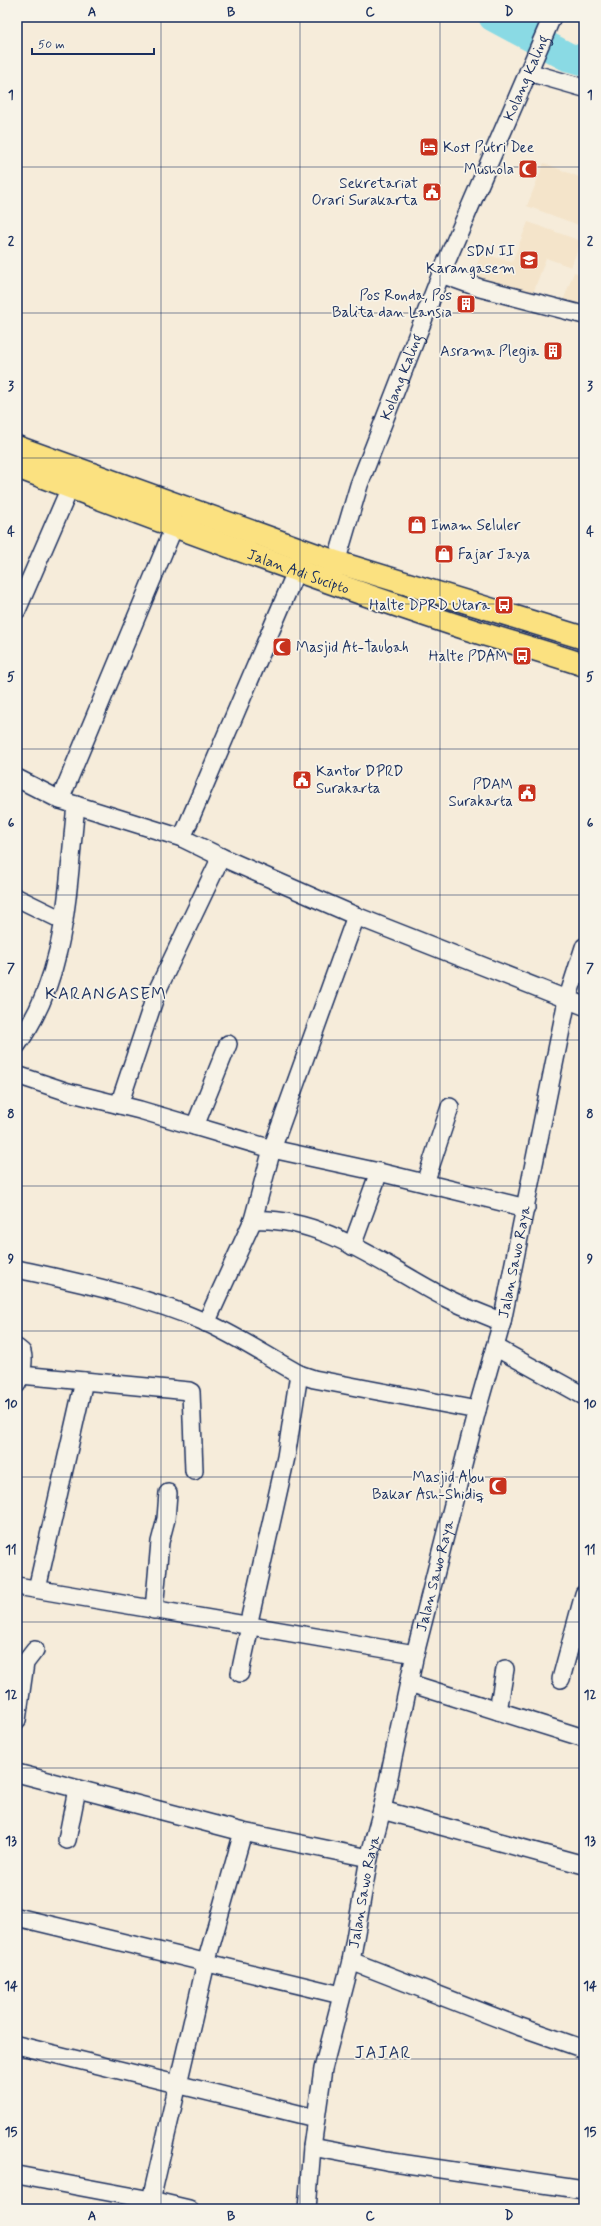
<svg xmlns="http://www.w3.org/2000/svg" width="601" height="2226" font-family="Mynerve,sans-serif">
<rect width="100%" height="100%" fill="#f6ecda"/>
<filter id="ink" filterUnits="userSpaceOnUse"><feTurbulence type="fractalNoise" baseFrequency=".025" numOctaves="2"/><feDisplacementMap in="SourceGraphic" scale="8" xChannelSelector="R" yChannelSelector="G"/><feConvolveMatrix kernelMatrix="1 2 1 2 8 2 1 2 1" color-interpolation-filters="sRGB"/></filter>
<g filter="url(#ink)">
<!-- built -->
<path fill="#f4e4ca" d="M544,163L584,179V227L527,206Z
M528,222L581,241L571,267L546,258L532,296L472,279L481,253L512,262Z
M574,272L584,276V308L563,301Z"/>
<g fill="none" stroke-linecap="round" stroke-linejoin="round">
<!-- river -->
<path stroke="#8adae4" stroke-width="29" d="M493,17L568,57L584,61"/>
<defs>
<g id="minor">
<path d="M528,72L584,88"/>
<path d="M441,274L480,288L584,315"/>
<path id="s1" d="M333,573L359,485L441,274L552,17"/>
<path d="M17,610L75,476"/>
<path d="M17,778L60,800L182,838L221,857L356,916L584,1006"/>
<path d="M60,800L174,527"/>
<path d="M182,838L301,560"/>
<path d="M17,898L64,921"/>
<path d="M17,1045C68,975 67,888 76,805"/>
<path d="M17,1075L68,1092L140,1110L272,1149L379,1172L526,1208"/>
<path d="M119,1105L157,991L221,857"/>
<path d="M195,1126L228,1044"/>
<path d="M425,1183L450,1107"/>
<path d="M253,1220C324,1216 385,1267 446,1298C464,1307 483,1314 502,1322"/>
<path d="M352,1246L379,1172"/>
<path d="M17,1269C81,1283 145,1296 205,1322C237,1336 268,1357 299,1374L314,1379L477,1410"/>
<path d="M206,1323L253,1220L272,1149L356,916"/>
<path d="M495,1347L584,1396"/>
<path d="M17,1348L22,1352C25,1363 21,1374 17,1384"/>
<path d="M21,1375L189,1391L191,1392L194,1471"/>
<path d="M17,1586L415,1654"/>
<path d="M37,1589L84,1381"/>
<path d="M154,1610L160,1542L166,1519L168,1493"/>
<path d="M248,1626L286,1457L299,1374"/>
<path d="M240,1673L250,1626"/>
<path d="M561,1679L584,1594"/>
<path d="M409,1683L584,1738"/>
<path d="M498,1711L505,1669"/>
<path d="M17,1720L25,1663L35,1650"/>
<path d="M17,1773L243,1832L369,1858"/>
<path d="M382,1810L584,1865"/>
<path d="M67,1840L77,1789"/>
<path d="M17,1917L341,1995"/>
<path d="M351,1961L518,2026L584,2049"/>
<path d="M17,2045L315,2118"/>
<path d="M312,2147L386,2161L584,2190"/>
<path d="M17,2175L151,2200L189,2209"/>
<path d="M151,2200L206,1963L243,1832"/>
<path id="s2" d="M307,2209L312,2147L323,2069L351,1961L369,1858L382,1810L415,1654L477,1410L502,1322L567,1000L584,947"/>
</g>
<g id="highway">
<path d="M17,447L336,562L584,638"/>
<path id="s3" d="M17,467C169,525 322,582 477,632C513,643 549,653 584,665"/>
</g>
</defs>
<!-- minor casing -->
<use href="#minor" stroke="#1b2f5e" stroke-width="20"/>
<!-- highway casing -->
<use href="#highway" stroke="#1b2f5e" stroke-width="25"/>
<!-- minor -->
<use href="#minor" stroke="#f7f3e8" stroke-width="17"/>
<!-- highway -->
<use href="#highway" stroke="#fbe180" stroke-width="22"/>
</g>
</g>
<!-- grid -->
<path fill="none" stroke="#1b2f5e" stroke-width="1" stroke-opacity="0.55" d="M161,17V2209M300,17V2209M440,17V2209M17,167H584M17,313H584M17,458H584M17,604H584M17,749H584M17,895H584M17,1040H584M17,1186H584M17,1331H584M17,1477H584M17,1622H584M17,1768H584M17,1913H584M17,2059H584"/>
<!-- icons -->
<defs>
<symbol id="hotel-square" viewBox="-11 -11 22 22"><rect x="-9" y="-9" width="18" height="18" rx="4" fill="#c8321e" stroke="#f7f3e8"/><path d="M-6-4.5h1.5V1H6V5H4.5V3h-9V5H-6ZM-4 0a1.8 1.8 0 1 1 3.6 0ZM.5 0V-2.5h3Q6-2.5 6 0Z" fill="#fff"/></symbol>
<symbol id="mosque-square" viewBox="-11 -11 22 22"><rect x="-9" y="-9" width="18" height="18" rx="4" fill="#c8321e" stroke="#f7f3e8"/><path d="M3.5-4.9A6 6 0 1 0 3.5 4.9A5 5 0 1 1 3.5-4.9Z" fill="#fff"/></symbol>
<symbol id="civic-square" viewBox="-11 -11 22 22"><rect x="-9" y="-9" width="18" height="18" rx="4" fill="#c8321e" stroke="#f7f3e8"/><path d="M-.6-6.5H3V-4.5H.6V-3L4-1V1h2V6H-6V1h2V-1L-.6-3ZM-1.2 2.5V6h2.4V2.5Z" fill="#fff"/></symbol>
<symbol id="school-square" viewBox="-11 -11 22 22"><rect x="-9" y="-9" width="18" height="18" rx="4" fill="#c8321e" stroke="#f7f3e8"/><path d="M0-5L7-2L0 1L-7-2ZM-4 1L0 2.5L4 1V4Q0 6-4 4Z" fill="#fff"/></symbol>
<symbol id="building-square" viewBox="-11 -11 22 22"><rect x="-9" y="-9" width="18" height="18" rx="4" fill="#c8321e" stroke="#f7f3e8"/><path d="M-4-6H4V6H1V3H-1V6H-4ZM-2.5-4.3h1.7v1.8h-1.7ZM.8-4.3h1.7v1.8H.8ZM-2.5-1h1.7V.8h-1.7ZM.8-1h1.7V.8H.8Z" fill="#fff"/></symbol>
<symbol id="shop-square" viewBox="-11 -11 22 22"><rect x="-9" y="-9" width="18" height="18" rx="4" fill="#c8321e" stroke="#f7f3e8"/><path d="M-5-2.5h2.3a2.7 3.5 0 0 1 5.4 0H5L5.5 6h-11ZM-1.5-2.5h3a1.5 2.3 0 0 0-3 0Z" fill="#fff"/></symbol>
<symbol id="bus-square" viewBox="-11 -11 22 22"><rect x="-9" y="-9" width="18" height="18" rx="4" fill="#c8321e" stroke="#f7f3e8"/><path d="M-5-6H5V4H4V6H2V4H-2V6H-4V4H-5ZM-3.5-4V0h7V-4ZM-3.5 1.2v1.5H-2V1.2ZM2 1.2v1.5H3.5V1.2Z" fill="#fff"/></symbol>
</defs>
<g fill-rule="evenodd">
<use href="#hotel-square" x="418" y="136" width="22" height="22"/>
<use href="#mosque-square" x="517" y="158" width="22" height="22"/>
<use href="#civic-square" x="421" y="181" width="22" height="22"/>
<use href="#school-square" x="518" y="249" width="22" height="22"/>
<use href="#building-square" x="455" y="293" width="22" height="22"/>
<use href="#building-square" x="542" y="340" width="22" height="22"/>
<use href="#shop-square" x="406" y="514" width="22" height="22"/>
<use href="#shop-square" x="433" y="543" width="22" height="22"/>
<use href="#bus-square" x="493" y="594" width="22" height="22"/>
<use href="#mosque-square" x="271" y="636" width="22" height="22"/>
<use href="#bus-square" x="511" y="645" width="22" height="22"/>
<use href="#civic-square" x="291" y="769" width="22" height="22"/>
<use href="#civic-square" x="516" y="782" width="22" height="22"/>
<use href="#mosque-square" x="487" y="1475" width="22" height="22"/>
</g>
<g text-anchor="middle" stroke-width="3.5" stroke-linejoin="round" paint-order="stroke">
<!-- street labels -->
<g font-size="15" fill="#1b2f5e" stroke="#f7f3e8">
<text dy="5" stroke="none"><textPath href="#s1" startOffset="532">Kolang Kaling</textPath></text>
<text dy="5" stroke="none"><textPath href="#s1" startOffset="208">Kolang Kaling</textPath></text>
<text dy="5" stroke="none"><textPath href="#s3" startOffset="300">Jalan Adi Sucipto</textPath></text>
<text dy="5" stroke="none"><textPath href="#s2" startOffset="971">Jalan Sawo Raya</textPath></text>
<text dy="5" stroke="none"><textPath href="#s2" startOffset="647">Jalan Sawo Raya</textPath></text>
<text dy="5" stroke="none"><textPath href="#s2" startOffset="323">Jalan Sawo Raya</textPath></text>
</g>
<!-- poi labels -->
<g font-size="15" fill="#1b2f5e" stroke="#f7f3e8" text-anchor="end">
<text x="443" y="152" text-anchor="start">Kost Putri Dee</text>
<text x="514" y="174">Mushola</text>
<text x="418" y="188">Sekretariat<tspan x="418" dy="17">Orari Surakarta</tspan></text>
<text x="515" y="256">SDN II<tspan x="515" dy="17">Karangasem</tspan></text>
<text x="452" y="300">Pos Ronda, Pos<tspan x="452" dy="17">Balita dan Lansia</tspan></text>
<text x="539" y="356">Asrama Plegia</text>
<text x="431" y="530" text-anchor="start">Imam Seluler</text>
<text x="458" y="559" text-anchor="start">Fajar Jaya</text>
<text x="490" y="610">Halte DPRD Utara</text>
<text x="296" y="652" text-anchor="start">Masjid At-Taubah</text>
<text x="508" y="661">Halte PDAM</text>
<text x="316" y="776" text-anchor="start">Kantor DPRD<tspan x="316" dy="17">Surakarta</tspan></text>
<text x="513" y="789">PDAM<tspan x="513" dy="17">Surakarta</tspan></text>
<text x="484" y="1482">Masjid Abu<tspan x="484" dy="17">Bakar Ash-Shidiq</tspan></text>
</g>
<!-- quarter labels -->
<g font-size="17" letter-spacing="1" fill="#1b2f5e" stroke="#f7f3e8">
<text x="106" y="999">KARANGASEM</text>
<text x="383" y="2058">JAJAR</text>
</g>
</g>
<!-- margin -->
<rect width="601" height="2226" fill="none" stroke="#f7f3e8" stroke-width="44"/>
<!-- scale -->
<path d="M32 48v6h122v-6" fill="none" stroke="#1b2f5e" stroke-width="2"/>
<text x="38" y="48" font-size="12" fill="#1b2f5e" stroke="#f7f3e8" stroke-width="3" paint-order="stroke">50 m</text>
<rect x="22" y="22" width="557" height="2182" fill="none" stroke="#1b2f5e" stroke-width="1.5"/>
<g font-size="13" text-anchor="middle" font-weight="bold" fill="#1b2f5e">
<text x="92" y="16">A</text>
<text x="231" y="16">B</text>
<text x="370" y="16">C</text>
<text x="509" y="16">D</text>
<text x="11" y="99">1</text>
<text x="590" y="99">1</text>
<text x="11" y="245">2</text>
<text x="590" y="245">2</text>
<text x="11" y="390">3</text>
<text x="590" y="390">3</text>
<text x="11" y="536">4</text>
<text x="590" y="536">4</text>
<text x="11" y="681">5</text>
<text x="590" y="681">5</text>
<text x="11" y="827">6</text>
<text x="590" y="827">6</text>
<text x="11" y="972">7</text>
<text x="590" y="972">7</text>
<text x="11" y="1118">8</text>
<text x="590" y="1118">8</text>
<text x="11" y="1263">9</text>
<text x="590" y="1263">9</text>
<text x="11" y="1408">10</text>
<text x="590" y="1408">10</text>
<text x="11" y="1554">11</text>
<text x="590" y="1554">11</text>
<text x="11" y="1699">12</text>
<text x="590" y="1699">12</text>
<text x="11" y="1845">13</text>
<text x="590" y="1845">13</text>
<text x="11" y="1990">14</text>
<text x="590" y="1990">14</text>
<text x="11" y="2136">15</text>
<text x="590" y="2136">15</text>
<text x="92" y="2220">A</text>
<text x="231" y="2220">B</text>
<text x="370" y="2220">C</text>
<text x="509" y="2220">D</text>
</g>
</svg>
